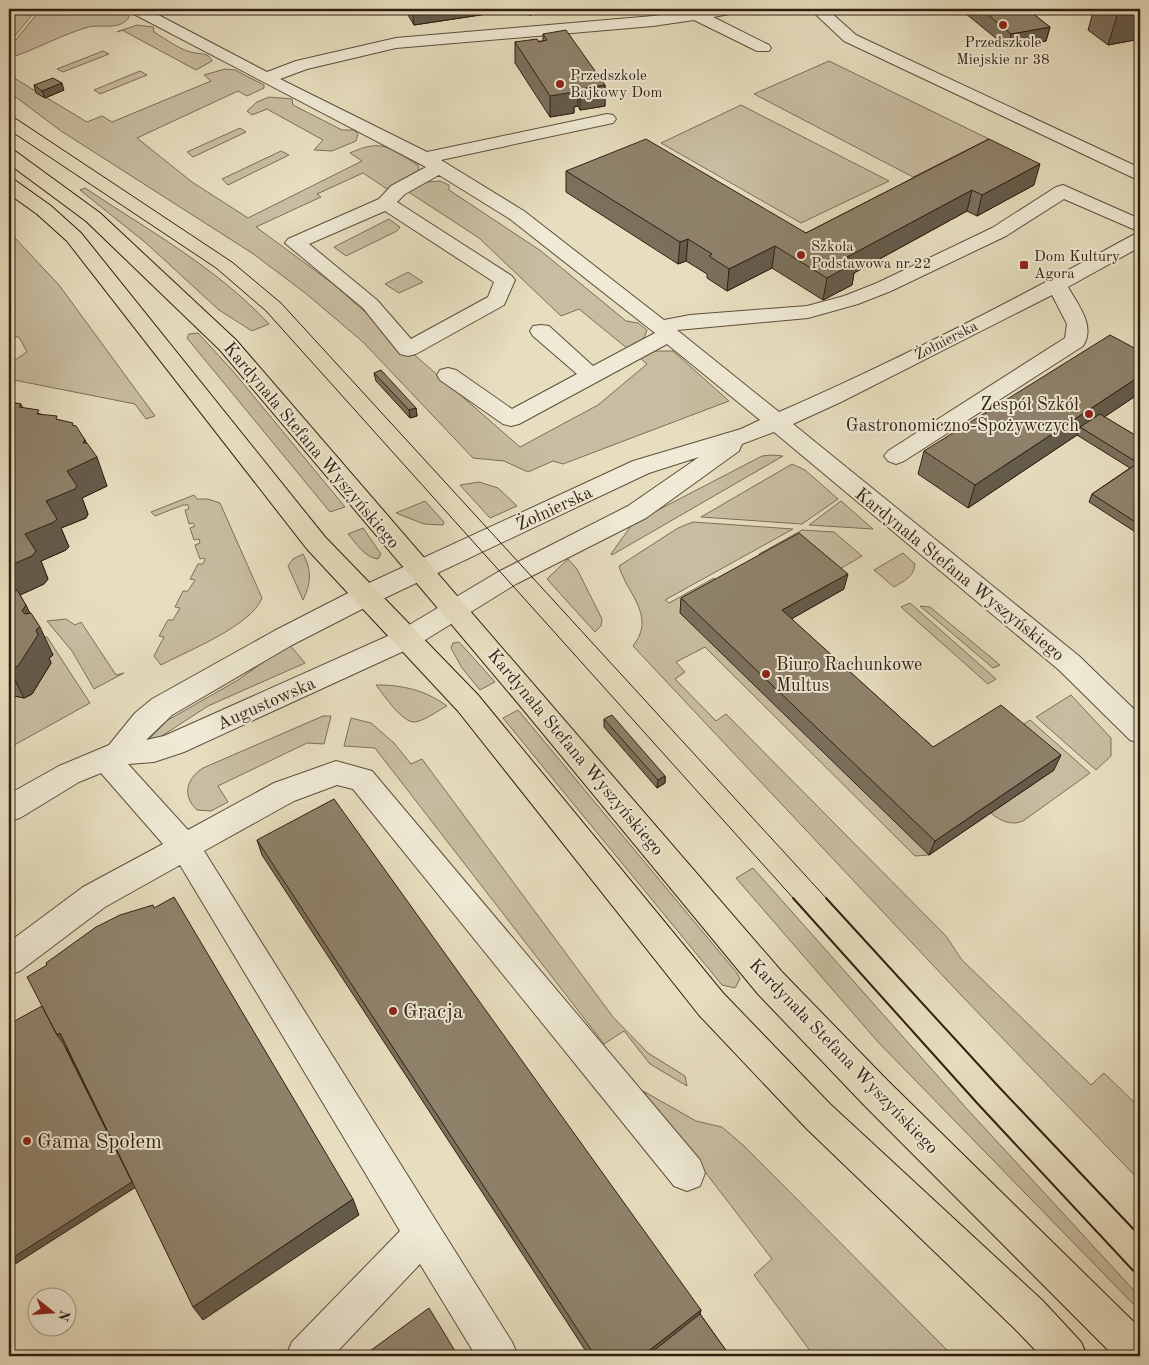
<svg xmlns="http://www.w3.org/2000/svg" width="1149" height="1365" font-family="'Old Standard TT',serif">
<rect width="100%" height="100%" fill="#e7debf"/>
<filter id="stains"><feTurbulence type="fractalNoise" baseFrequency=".004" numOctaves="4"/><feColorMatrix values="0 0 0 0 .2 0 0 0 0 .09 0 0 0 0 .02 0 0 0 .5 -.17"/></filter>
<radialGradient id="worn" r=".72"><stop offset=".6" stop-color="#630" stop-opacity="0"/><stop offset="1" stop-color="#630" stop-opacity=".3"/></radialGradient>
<!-- green -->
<path fill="#c8bda1" stroke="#7c6e59" d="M9,9H37L9,43Z
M41,9H119L126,13L129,17C120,31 102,24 89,27C62,34 36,50 9,58V48Z
M137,25L153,27L154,32C166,39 181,51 195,53C202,54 209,53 212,61L196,70L122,30L117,32Z
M103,51L109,54L63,72L57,69Z
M829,61L989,139L913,177L754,94Z
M225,69L235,70L264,85V88L247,96L238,91L137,138L192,182L248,218L362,161L350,153C383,138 389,148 418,165L419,171L391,188L387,189L363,173L317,194L321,197L256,227L332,283L520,447L598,405L647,364L639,357L651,351H673L729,401L563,464L553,461L528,472L504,461L473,458L363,342L304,292L252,253L61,131L9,92V75L87,122L102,116L112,122L211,81L204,75Z
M140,71L147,75L100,94L94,90Z
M269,97L292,99L293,105L342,130H354L358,134L356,141L332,151L314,150L323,140L267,109L252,115L247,111L257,102Z
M741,105L889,181L801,223L661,143Z
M240,128L246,132L193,157L187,152Z
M281,151L289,155L228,185L222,179Z
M440,181L449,185V190L541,251L626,321L638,323L647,330L644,338L628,349L579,309L561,316L479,238L407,191L427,182Z
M85,188C148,230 217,268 269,324L252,331L219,310L146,243L80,190Z
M389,219L400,227L397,231L346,256L334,247Z
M9,238H15L59,285L155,416L146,419L135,404L9,379V364L27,352L19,337H9Z
M408,272L423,282L399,293L385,284Z
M198,333L232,370L345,507L330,512L187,338L189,334Z
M772,455L783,456L612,555L611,554L633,523L762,456Z
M792,464L805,470L838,499L802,524L701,517Z
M479,482L498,488L517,506L490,518L460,485Z
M194,495L197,499H208L220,503L262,598C251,626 189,650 161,665L154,656L164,637L159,636L168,620H173L180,608L175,607L183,591H188L195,580L190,579L198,564H203L205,560L204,558L200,559L195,545L200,543L199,539L194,540L190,528L195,526L193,523L189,524L185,510L189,509L188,505H183L155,516L151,512Z
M425,501L444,522L443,525L424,524L396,513Z
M841,501L873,529L809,525Z
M693,522L793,529L665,600L669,603L714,578L721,585L929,855L915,856L705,647L676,662L685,672L675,679L716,721L726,714L946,936L962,960L1091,1085L1104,1073L1140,1108V1181L961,995L633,646C652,622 637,603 625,581C623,576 620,571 619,566L678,528Z
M363,528L381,554L378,559C365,558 356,543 348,534Z
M802,530L834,532L862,556L828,576L767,561L759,554Z
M903,553L915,564C914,577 904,581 894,587L874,570Z
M303,554C312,570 311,584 303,600L288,566L293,559Z
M568,559L577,569L602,619L601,626L595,632L547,579Z
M910,603L996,679L988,684L901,607Z
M920,606L930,607L1000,665L993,668Z
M66,619L75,625L81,622L116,675L124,673L94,689L72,651L47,621Z
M37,635L47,637L90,703L9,748V695L24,698L32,694L51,663Z
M459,642L495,682L480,690L462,668L451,648L453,643Z
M289,644L305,663L208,706L151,743L146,742L168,720L238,680Z
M376,685C403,685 425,690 447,706C437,711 426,720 415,722C402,723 384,695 376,685Z
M1071,695L1111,738V756L1096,770L1036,717Z
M518,710L737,973L740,979L735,988L722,985L503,718Z
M323,716H331L324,744L307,743L218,786L228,802L211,811L197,810C182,796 186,779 203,768Z
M351,718L371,723L394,743L411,764L422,759L613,1017L648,1053L685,1076L687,1086L650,1064L624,1031L604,1044L375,748L344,746Z
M1030,720L1090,773L1023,821C1012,826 1000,821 991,813L1011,733Z
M753,868L967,1109L1140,1297V1311L878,1042L736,878Z
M643,1091L696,1121L722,1127L743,1145L953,1356H814L754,1275L772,1259Z"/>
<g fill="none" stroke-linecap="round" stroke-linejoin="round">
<defs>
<path id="minor" d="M128,9H147L267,72L296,61L396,38L653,16L704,9H743L741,12L713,17L769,45L771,48L769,51H757L694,20L653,26L396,48L307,69L280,79L427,152L607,114L613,115L616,119L613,123L441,160L524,211L664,320L690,315L807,306L844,296L877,283L992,228L1056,187L1063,185L1140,219V232L1064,199L1006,236L891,291L858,304L808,318L677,330L779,412C899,360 1018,298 1133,235L1140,233V247L1068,287C1078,305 1096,326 1083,346L904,461L896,464L888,461L884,456L888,451L1065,338L1067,324L1052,295L841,402L793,424L1079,656L1140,715V743L1130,740L1059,670L774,432L742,444L739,451L646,518L516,584L417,645L184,752L154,762L128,764L188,830L274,783L336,761L372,771L700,1160L705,1173L700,1186L687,1191L674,1186L353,789L337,785L294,801L204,851L512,1342L518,1356H476L420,1264L333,1356H286L292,1342L400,1231L180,865L105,907L20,971L9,975V942L83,887L163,844L101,773L79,782L20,818L9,821V794L59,766L109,745L135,713L152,699L274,631L356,589L633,461L741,429L760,420L667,344L519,424L511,426L503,424L440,380L437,375L440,370L448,368L456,370L512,409L577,374L533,336L530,331L533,326L541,325L549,326L593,366L655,333L510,219L439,175L405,194L397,202L512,276L515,280L504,305L416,354L408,356L400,354L363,308L285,243L288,239L379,199L391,186L426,167L130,12ZM385,211L494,282L488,297L411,339L377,300L309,244ZM699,457L628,506L498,572L399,631L164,736L146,740L172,715L292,645L374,603L649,473Z
M810,9H827L856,35L1140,168V181L844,41Z"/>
<path id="major" d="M9,150L15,151L100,213L236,340L782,972L888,1081L1140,1328V1356H1114L864,1105L758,994L517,702L220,350L86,221L9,164Z
M9,179L16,181L51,206L81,233L325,537L478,695L723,993L830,1104L1043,1301L1081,1342L1087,1356H1041L1015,1329L806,1128L699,1015L458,711L307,549L67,241L37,214L9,194Z"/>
</defs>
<!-- minor casing -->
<use href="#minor" stroke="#5e4e3c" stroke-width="2"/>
<!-- major casing -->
<use href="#major" stroke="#301e11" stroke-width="2"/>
<!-- minor -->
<use href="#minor" fill="#efead5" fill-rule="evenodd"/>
<!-- major -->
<use href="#major" fill="#e7debf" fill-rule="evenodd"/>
<!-- tram-far1 -->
<path stroke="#301e11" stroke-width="1" d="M9,114L232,262L281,303L827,899
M9,130L216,268L266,311L794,899"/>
<!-- tram -->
<path stroke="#301e11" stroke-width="2" d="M793,898L977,1103L1140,1278
M826,898L998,1086L1140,1236"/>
</g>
<!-- wall -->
<path fill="#7b705c" stroke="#301e11" d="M405,9H520L414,25L405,10Z
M525,9H571L529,15Z
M960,9H1027L1050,27L1046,41L1008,48Z
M1094,9H1140V39L1108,45L1088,30Z
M543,34L605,85V106L580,110L578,106L574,107V113L550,117L515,63V42L543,41Z
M34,85L64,90L45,98L36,93Z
M989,139L1034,185L977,216L967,211L854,273L852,285L823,300L772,268L727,291L707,278V274L686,261L678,264L566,192V171L806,233Z
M374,373L416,408L417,416L410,418L376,381Z
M1140,393L1104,417L1140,438V535L1089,502L1092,494L1130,468L1077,435L968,508L918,474L924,451Z
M9,402L21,404L23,408L75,426L85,440L107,486L82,498L88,514L86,518L61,528L69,547L66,550L41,561L48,579L44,584L20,595L53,655L49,658L51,663L32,694L24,698L9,695Z
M844,589L791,619L933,747L1054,770L929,855L680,613L681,598Z
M604,719L665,776V783L657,788L604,727Z
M257,840L701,1310L700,1314L730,1356H589L262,855Z"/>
<!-- shaded-wall -->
<path fill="#645b4b" stroke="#301e11" d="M412,9H520L414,25Z
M529,9H571L529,15Z
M1119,9H1140V39L1108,45Z
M1050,27L1046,41L1008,48L1011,34Z
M62,83L64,90L45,98L42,91Z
M578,85V106L574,107V113L550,117V96L571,87Z
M605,85V106L580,110V89Z
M1040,164L1034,185L977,216L982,195Z
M972,190L967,211L854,273L852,285L823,300L827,278L847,257Z
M688,239L686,261L678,264L680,242Z
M775,246L772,268L727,291L729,269Z
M1140,376V393L1085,430L1080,427L1077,435L968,508L975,485Z
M416,408L417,416L410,418L409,410Z
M85,440L92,459L97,457L107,486L82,498L88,514L86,518L61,528L69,547L66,550L41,561L48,579L44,584L18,596L26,605L37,629L40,627L53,655L49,658L51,663L32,694L24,698L10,670L35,639L10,590L9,577V566L25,534L67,471Z
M848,574L844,589L779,626L782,610Z
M1061,755L1054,770L929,855L935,841Z
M665,776V783L657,788L658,780Z
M60,1033L70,1053L67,1049L136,1187L9,1268V1260L57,1035Z
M353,1199L359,1215L203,1320L193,1307Z
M701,1310L698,1319L651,1356H642Z"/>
<!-- building -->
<path fill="#8f826b" stroke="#301e11" d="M981,9H1027L1050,27L1011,34Z
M566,30L605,85L580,89L578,85L571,87L574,92L550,96L515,42L537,39L539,42L547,40L543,34Z
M53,78L62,83L42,91L34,85Z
M646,139L806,233L989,139L1040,164L982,195L972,190L847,257L856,262L827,278L775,246L729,269L709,256L712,254L688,239L680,242L566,171Z
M1110,335L1140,351V376L975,485L924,451Z
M381,370L416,408L409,410L374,373Z
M9,402L21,404L19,407L39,410L37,414L57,416L56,419L73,423L72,425L76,426L85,440L83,443H87L97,457L67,471L77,486L75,489L46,501L57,519L54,522L25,534L36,551L32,556L9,566Z
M1100,414L1140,438V525L1092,494L1138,463L1080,427Z
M799,533L848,574L782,610L933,747L1001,705L1061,755L935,841L681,598Z
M9,577L12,584L10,590H17L26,605L22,611L25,614L31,613L40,627L36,630L38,635L18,666L10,670H9Z
M612,715L665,776L658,780L604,719Z
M334,799L701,1310L642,1356H595L257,840Z
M174,897L353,1199L193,1307L60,1033L57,1035L27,977L47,965L46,963L96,927L120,915L153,905L154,908Z
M42,1006L57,1035L63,1043L132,1182L9,1260V1024Z
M429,1308L458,1356H363Z
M700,1314L730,1356H647Z"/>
<!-- markers -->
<g fill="#8f2418" stroke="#efead5" stroke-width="2">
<circle cx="1003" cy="25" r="5"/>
<circle cx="560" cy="84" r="5"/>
<circle cx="801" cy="255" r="5"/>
<rect x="1019" y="260" width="10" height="10" rx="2.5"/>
<circle cx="1089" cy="414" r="5"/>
<circle cx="766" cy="674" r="5"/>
<circle cx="393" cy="1011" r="5"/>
<circle cx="27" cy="1141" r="5"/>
</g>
<g text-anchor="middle" stroke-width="4" stroke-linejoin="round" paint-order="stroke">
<!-- far-poi labels -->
<g font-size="15" fill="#301e11" stroke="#efead5" text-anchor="start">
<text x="1003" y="47" text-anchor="middle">Przedszkole<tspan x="1003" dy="17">Miejskie nr 38</tspan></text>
<text x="570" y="80">Przedszkole<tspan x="570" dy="17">Bajkowy Dom</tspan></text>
<text x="811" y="251">Szkoła<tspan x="811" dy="17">Podstawowa nr 22</tspan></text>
<text x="1034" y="261">Dom Kultury<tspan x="1034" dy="17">Agora</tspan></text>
</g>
<!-- far-street labels -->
<g font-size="15" fill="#301e11" stroke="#efead5">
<text transform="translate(946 340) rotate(-27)" y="5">Żołnierska</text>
</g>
<!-- poi labels -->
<g font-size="18" fill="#301e11" stroke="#efead5" text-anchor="end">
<text x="1079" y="410">Zespół Szkół<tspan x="1079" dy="21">Gastronomiczno-Spożywczych</tspan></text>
<text x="776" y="670" text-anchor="start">Biuro Rachunkowe<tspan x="776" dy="21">Multus</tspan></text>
</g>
<!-- street labels -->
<g font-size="18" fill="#301e11" stroke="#efead5">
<text transform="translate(312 445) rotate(50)" y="6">Kardynała Stefana Wyszyńskiego</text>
<text transform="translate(554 508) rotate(-25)" y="6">Żołnierska</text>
<text transform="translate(960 574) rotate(39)" y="6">Kardynała Stefana Wyszyńskiego</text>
<text transform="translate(266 703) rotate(-24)" y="6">Augustowska</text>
<text transform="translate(576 752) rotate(50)" y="6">Kardynała Stefana Wyszyńskiego</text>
<text transform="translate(844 1056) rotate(46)" y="6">Kardynała Stefana Wyszyńskiego</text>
</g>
<!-- near-poi labels -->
<g font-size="21" fill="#301e11" stroke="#efead5" text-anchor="start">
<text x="403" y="1018">Gracja</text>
<text x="37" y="1148">Gama Społem</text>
</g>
</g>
<!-- margin -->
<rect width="1149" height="1365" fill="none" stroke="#e7debf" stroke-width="30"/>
<rect x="10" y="10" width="1129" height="1345" fill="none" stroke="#301e11" stroke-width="2.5"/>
<rect x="15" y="15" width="1119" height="1335" fill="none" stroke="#301e11"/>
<!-- north arrow -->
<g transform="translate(52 1312) rotate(107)"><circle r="24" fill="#efead5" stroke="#a39887"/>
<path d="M0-4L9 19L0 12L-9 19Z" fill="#8f2418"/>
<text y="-8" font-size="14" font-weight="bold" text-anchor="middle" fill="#301e11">N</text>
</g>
<rect width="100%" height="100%" filter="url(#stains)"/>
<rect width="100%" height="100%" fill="url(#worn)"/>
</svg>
